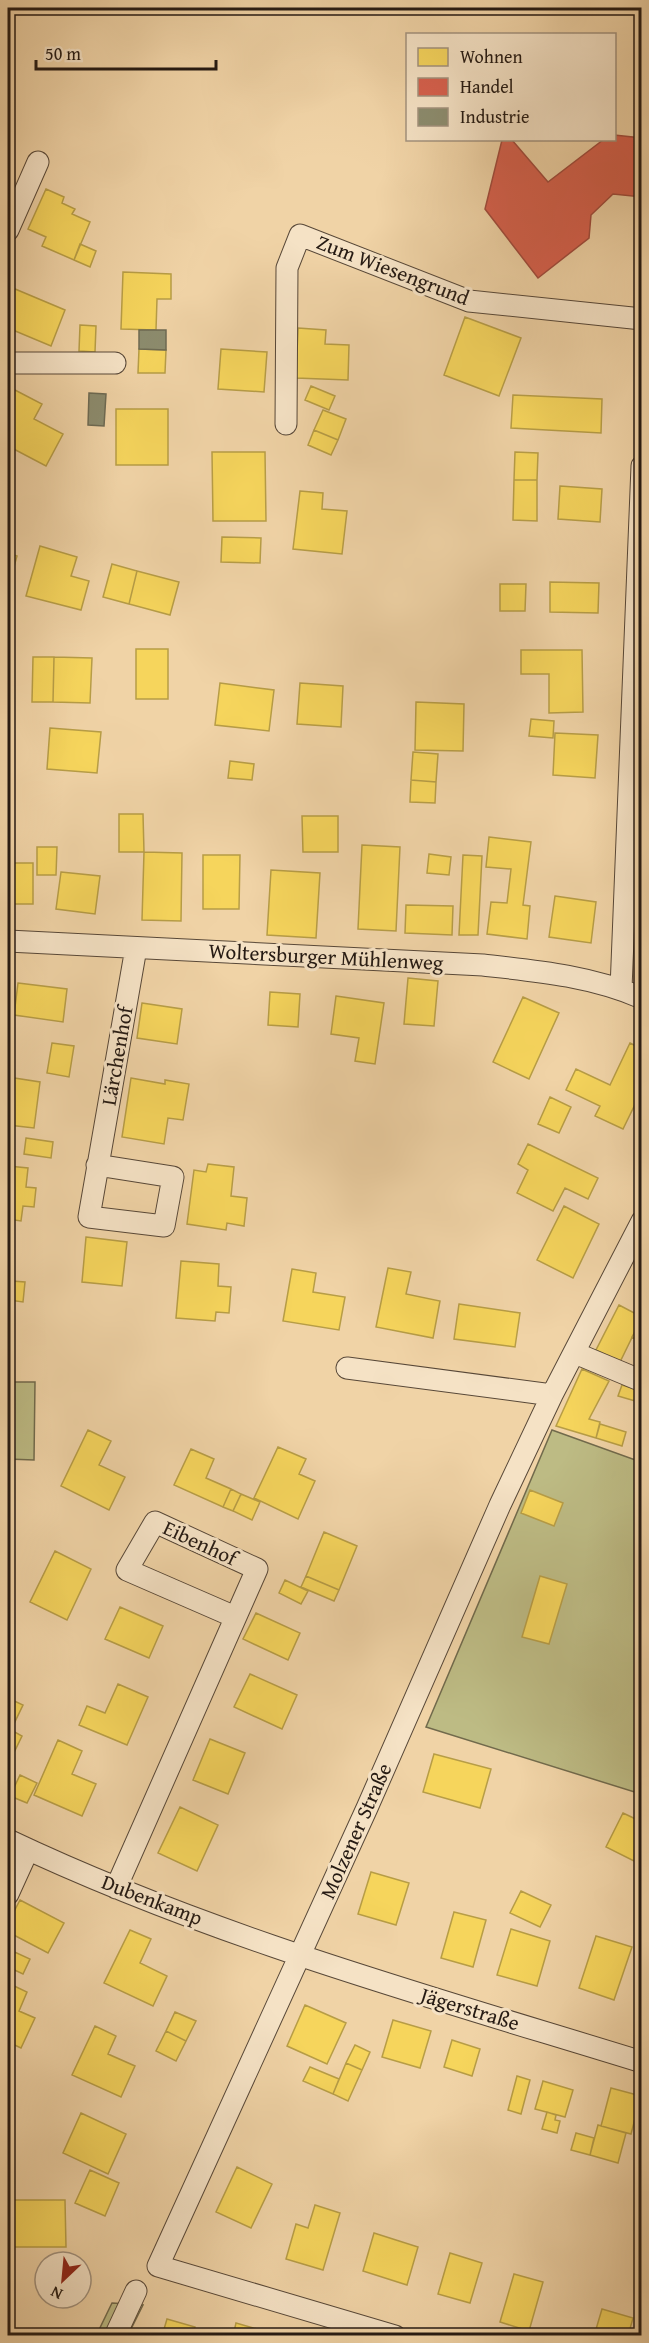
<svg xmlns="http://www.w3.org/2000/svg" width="649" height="2343" font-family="'Gentium Book Plus',serif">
<rect width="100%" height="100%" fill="#f0d3a6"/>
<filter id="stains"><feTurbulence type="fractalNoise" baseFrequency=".00333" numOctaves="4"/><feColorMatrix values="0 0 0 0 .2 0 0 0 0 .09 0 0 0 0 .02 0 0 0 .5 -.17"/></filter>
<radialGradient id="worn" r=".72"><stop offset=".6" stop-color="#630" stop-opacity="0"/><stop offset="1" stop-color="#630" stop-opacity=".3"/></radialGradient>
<!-- green -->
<path fill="#bdbb84" stroke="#716a4c" stroke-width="1.5" d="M8,1382H35L34,1460L8,1459Z
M552,1430L641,1462V1794L426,1727Z
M112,2303L143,2305L128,2335L96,2336Z"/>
<!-- homes -->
<path fill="#f6d55c" stroke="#b79d46" stroke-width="1.5" d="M46,189L64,197L62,203L75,209L72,214L90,222L74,260L42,246L46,237L28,229Z
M80,244L96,251L90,267L74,260Z
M123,272L171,274V299H157L156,330L121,329Z
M8,286L65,310L51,346L8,328Z
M465,317L521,338L499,396L444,375Z
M80,325L96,326L95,352L79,351Z
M298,328L326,330L325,344L349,345L348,380L296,378Z
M139,349L166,350L165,373H138Z
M221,349L267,352L264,392L218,389Z
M311,386L335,396L329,410L305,400Z
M13,389L42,404L34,419L63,434L46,466L8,446V400Z
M513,395L602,399L601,433L511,428Z
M116,409H168V465H116Z
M323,410L346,419L338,440L314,430Z
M314,430L338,440L331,455L308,445Z
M212,452H265L266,521H213Z
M515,452L538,453L537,480H514Z
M514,480H537V521L513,520Z
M560,486L602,489L600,522L558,519Z
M300,491L323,493L322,509L347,511L342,554L293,549Z
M222,537L261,538L260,563L221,562Z
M40,546L77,557L71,576L89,581L81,610L26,596Z
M8,553L17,556L8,588Z
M112,564L137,571L129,604L103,597Z
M137,571L179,582L170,615L129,604Z
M550,582L599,583L598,613L550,612Z
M500,584H526L525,611H500Z
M136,649H168V699H136Z
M521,650H582L583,712L549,713V674H521Z
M33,657H54L53,702H32Z
M54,657L92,658L90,703L53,702Z
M220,683L274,690L269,731L215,725Z
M300,683L343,686L341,727L297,724Z
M416,702L464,704L463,751L415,750Z
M531,719L554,721L553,738L529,736Z
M50,728L101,732L97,773L47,769Z
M555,733L598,735L595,778L553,775Z
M413,752L438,754L436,782L411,780Z
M230,761L254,764L252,780L228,778Z
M411,780L436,782L435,803L410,802Z
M119,814H143L144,852H119Z
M302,816H338V852H303Z
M489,837L531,842L523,905L530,906L527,939L487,934L491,902L507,903L511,869L486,867Z
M362,845L400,847L396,931L358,929Z
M37,847H57L56,875H37Z
M144,852L182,853L181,921L142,920Z
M429,854L451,857L449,875L427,873Z
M203,855H240L239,909H203Z
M463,855L482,856L478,935H459Z
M8,863H33V904H8Z
M271,870L320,873L316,938L267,935Z
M61,872L100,876L95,914L56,909Z
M555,896L596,902L591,943L549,937Z
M406,905L453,906L452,935L405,933Z
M408,978L438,981L434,1026L404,1024Z
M18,983L67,989L63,1022L14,1015Z
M270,992L300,994L298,1027L268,1025Z
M336,996L384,1003L375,1064L355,1061L359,1038L331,1034Z
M523,997L559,1013L529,1079L493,1062Z
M142,1003L182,1009L177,1044L137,1038Z
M52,1043L74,1046L69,1077L47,1073Z
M630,1043L642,1049V1090L623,1129L595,1116L600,1106L566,1090L576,1069L610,1085Z
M8,1077L40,1082L34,1128L8,1125Z
M131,1078L165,1084V1080L189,1084L183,1120L168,1118L164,1144L122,1137Z
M550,1097L571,1107L559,1133L538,1124Z
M26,1138L53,1142L51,1158L24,1154Z
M528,1144L598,1178L588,1199L565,1188L553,1211L517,1193L528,1170L518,1164Z
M208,1164L234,1167L231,1196L247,1198L244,1226L227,1223L226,1230L187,1224L194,1170L206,1172Z
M8,1166L28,1168L26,1187L36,1188L34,1207L23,1206L21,1221L8,1219Z
M564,1206L599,1224L573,1278L537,1260Z
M86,1237L127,1242L122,1286L82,1282Z
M181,1261L219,1264L218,1286L231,1287L229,1313L216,1312L215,1321L176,1318Z
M388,1268L411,1272L406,1294L440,1301L433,1338L376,1327Z
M292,1269L316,1273L313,1292L345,1297L339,1330L283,1321Z
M8,1270L13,1271L12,1281L25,1282L23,1302L9,1300L8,1312Z
M459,1304L520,1313L515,1347L454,1339Z
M619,1305L642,1317L620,1362L596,1350Z
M642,1320V1342L632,1337Z
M582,1369L609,1381L589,1419L600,1422L596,1438L556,1426Z
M622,1385L642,1391V1403L618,1396Z
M600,1424L626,1432L622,1446L596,1438Z
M88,1430L111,1441L99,1465L125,1477L109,1510L61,1486Z
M278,1447L306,1459L299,1474L315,1481L298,1519L254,1498Z
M191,1449L214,1459L206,1478L231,1489L223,1507L174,1485Z
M231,1489L241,1494L233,1511L223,1507Z
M530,1490L563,1503L554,1526L521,1513Z
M241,1494L260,1502L252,1520L233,1511Z
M324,1532L357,1546L339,1590L306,1576Z
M55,1551L91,1569L67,1620L30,1602Z
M306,1576L339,1590L334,1601L301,1587Z
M540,1576L567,1584L549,1644L522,1637Z
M285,1580L308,1591L301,1604L279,1593Z
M120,1607L163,1626L149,1658L105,1639Z
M256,1613L300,1633L288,1660L243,1639Z
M250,1674L297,1695L282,1729L234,1707Z
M118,1684L148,1697L127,1745L79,1725L87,1706L105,1713Z
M8,1698L23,1705L11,1730L22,1736L8,1765Z
M210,1739L245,1753L228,1794L193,1780Z
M58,1740L82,1751L72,1774L96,1784L82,1816L34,1795Z
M434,1754L491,1769L480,1808L423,1792Z
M20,1775L37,1783L27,1803L10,1796Z
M180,1807L218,1825L197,1871L158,1853Z
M623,1813L642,1822V1865L606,1847Z
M371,1872L409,1883L396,1925L358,1914Z
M521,1891L551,1905L540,1927L510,1913Z
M20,1900L64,1923L48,1953L8,1932V1923Z
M454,1912L486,1920L473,1967L441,1958Z
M511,1929L550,1941L537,1986L497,1975Z
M130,1930L151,1939L140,1963L167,1976L153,2006L104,1983Z
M596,1936L632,1947L614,2000L579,1988Z
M8,1949L30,1959L23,1974L8,1967Z
M8,1983L27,1992L19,2011L35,2018L21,2048L8,2042Z
M305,2005L346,2023L327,2064L287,2046Z
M175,2012L196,2021L186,2041L166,2031Z
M393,2020L431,2031L420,2068L382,2057Z
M95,2026L116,2036L108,2054L135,2066L121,2097L72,2075Z
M166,2031L186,2041L176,2061L156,2051Z
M452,2040L480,2049L472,2076L444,2067Z
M355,2045L370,2052L362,2070L346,2063Z
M346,2063L362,2070L348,2101L333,2094Z
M310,2067L339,2079L333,2094L303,2081Z
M517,2076L530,2080L521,2114L508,2110Z
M543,2081L573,2090L565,2117L535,2109Z
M611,2088L641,2096L631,2134L601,2126Z
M547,2112L556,2115L555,2120L560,2121L557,2133L542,2129Z
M81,2113L126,2134L108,2174L63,2153Z
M598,2125L626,2133L618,2163L590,2155Z
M576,2133L594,2138L590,2155L571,2150Z
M237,2167L272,2184L251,2228L216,2212Z
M90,2170L119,2183L105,2216L75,2203Z
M8,2200H65L66,2247H8Z
M315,2205L340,2213L323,2270L286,2259L296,2224L308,2228Z
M374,2233L418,2247L407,2285L363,2271Z
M450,2253L482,2263L470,2303L438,2294Z
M514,2274L543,2282L529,2331L500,2322Z
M602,2309L633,2318L628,2336H594Z
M167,2319L195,2327L193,2336H162Z
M236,2323L271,2333L270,2336H233Z"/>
<!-- shops -->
<path fill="#d6604d" stroke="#a14b3c" stroke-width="1.5" d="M614,135L642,138V197L613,194L591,215L589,238L538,278L485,209L502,140H512L548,182L603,140H614Z"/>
<!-- industry -->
<path fill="#8c8c6e" stroke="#6d6a53" stroke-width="1.5" d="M139,330H166V350L139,349Z
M89,393L106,394L104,426L88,425Z"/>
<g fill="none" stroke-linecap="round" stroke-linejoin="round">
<defs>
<path id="street" d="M8,230L38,162
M8,363H115
M286,424L287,268L300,235L469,301L642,319
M8,941L483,965C537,971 591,976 642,998
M621,989L642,466
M97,1165L173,1177L164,1226L89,1217L136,948
M575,1353L642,1381
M347,1368L552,1395
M8,1840C210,1936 428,1996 642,2062
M116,1888L257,1569L155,1522L127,1570L235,1617
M8,1894L28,1850
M115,2336L136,2291
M395,2336L158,2266L367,1808L500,1505L552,1395L642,1221"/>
</defs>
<!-- street casing -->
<use href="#street" stroke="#584838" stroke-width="23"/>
<!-- street -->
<use href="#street" stroke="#f5e2c5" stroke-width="21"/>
</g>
<g text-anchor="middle" stroke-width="6" stroke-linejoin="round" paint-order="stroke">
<!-- street labels -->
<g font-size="21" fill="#251a13" stroke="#f5e2c5">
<text transform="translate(393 270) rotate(21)" y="7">Zum Wiesengrund</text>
<text transform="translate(326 957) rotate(3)" y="7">Woltersburger Mühlenweg</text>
<text transform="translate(117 1056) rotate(-80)" y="7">Lärchenhof</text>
<text transform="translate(200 1543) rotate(25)" y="7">Eibenhof</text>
<text transform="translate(356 1831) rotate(-66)" y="7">Molzener Straße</text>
<text transform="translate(152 1900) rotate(21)" y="7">Dubenkamp</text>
<text transform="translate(470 2009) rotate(17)" y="7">Jägerstraße</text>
</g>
</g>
<!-- margin -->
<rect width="649" height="2343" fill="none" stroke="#f0d3a6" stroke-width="30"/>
<rect x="9" y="9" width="631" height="2325" fill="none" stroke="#251a13" stroke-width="3"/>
<rect x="15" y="15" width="619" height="2313" fill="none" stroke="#251a13" stroke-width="1.5"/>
<!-- legend -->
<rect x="406" y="33" width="210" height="108" fill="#f5e2c5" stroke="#a2927e" stroke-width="1.5"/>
<rect x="418" y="48" width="30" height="18" fill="#f6d55c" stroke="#a2927e" stroke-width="1.5"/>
<text x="460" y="63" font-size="18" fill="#251a13">Wohnen</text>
<rect x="418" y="78" width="30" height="18" fill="#d6604d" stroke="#a2927e" stroke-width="1.5"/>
<text x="460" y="93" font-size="18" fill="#251a13">Handel</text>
<rect x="418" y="108" width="30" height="18" fill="#8c8c6e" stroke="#a2927e" stroke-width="1.5"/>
<text x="460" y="123" font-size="18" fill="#251a13">Industrie</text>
<!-- north arrow -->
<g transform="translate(63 2280) rotate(206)"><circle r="28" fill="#f5e2c5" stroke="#a2927e" stroke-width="1.5"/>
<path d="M0-4.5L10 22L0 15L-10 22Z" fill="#8f2418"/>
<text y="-9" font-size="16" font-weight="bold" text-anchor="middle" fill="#251a13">N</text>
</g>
<!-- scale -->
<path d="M36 60v9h180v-9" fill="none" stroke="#251a13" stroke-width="3"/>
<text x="45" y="60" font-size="18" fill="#251a13" stroke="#f5e2c5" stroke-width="4.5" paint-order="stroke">50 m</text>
<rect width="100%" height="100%" filter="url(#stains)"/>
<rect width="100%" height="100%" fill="url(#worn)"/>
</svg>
